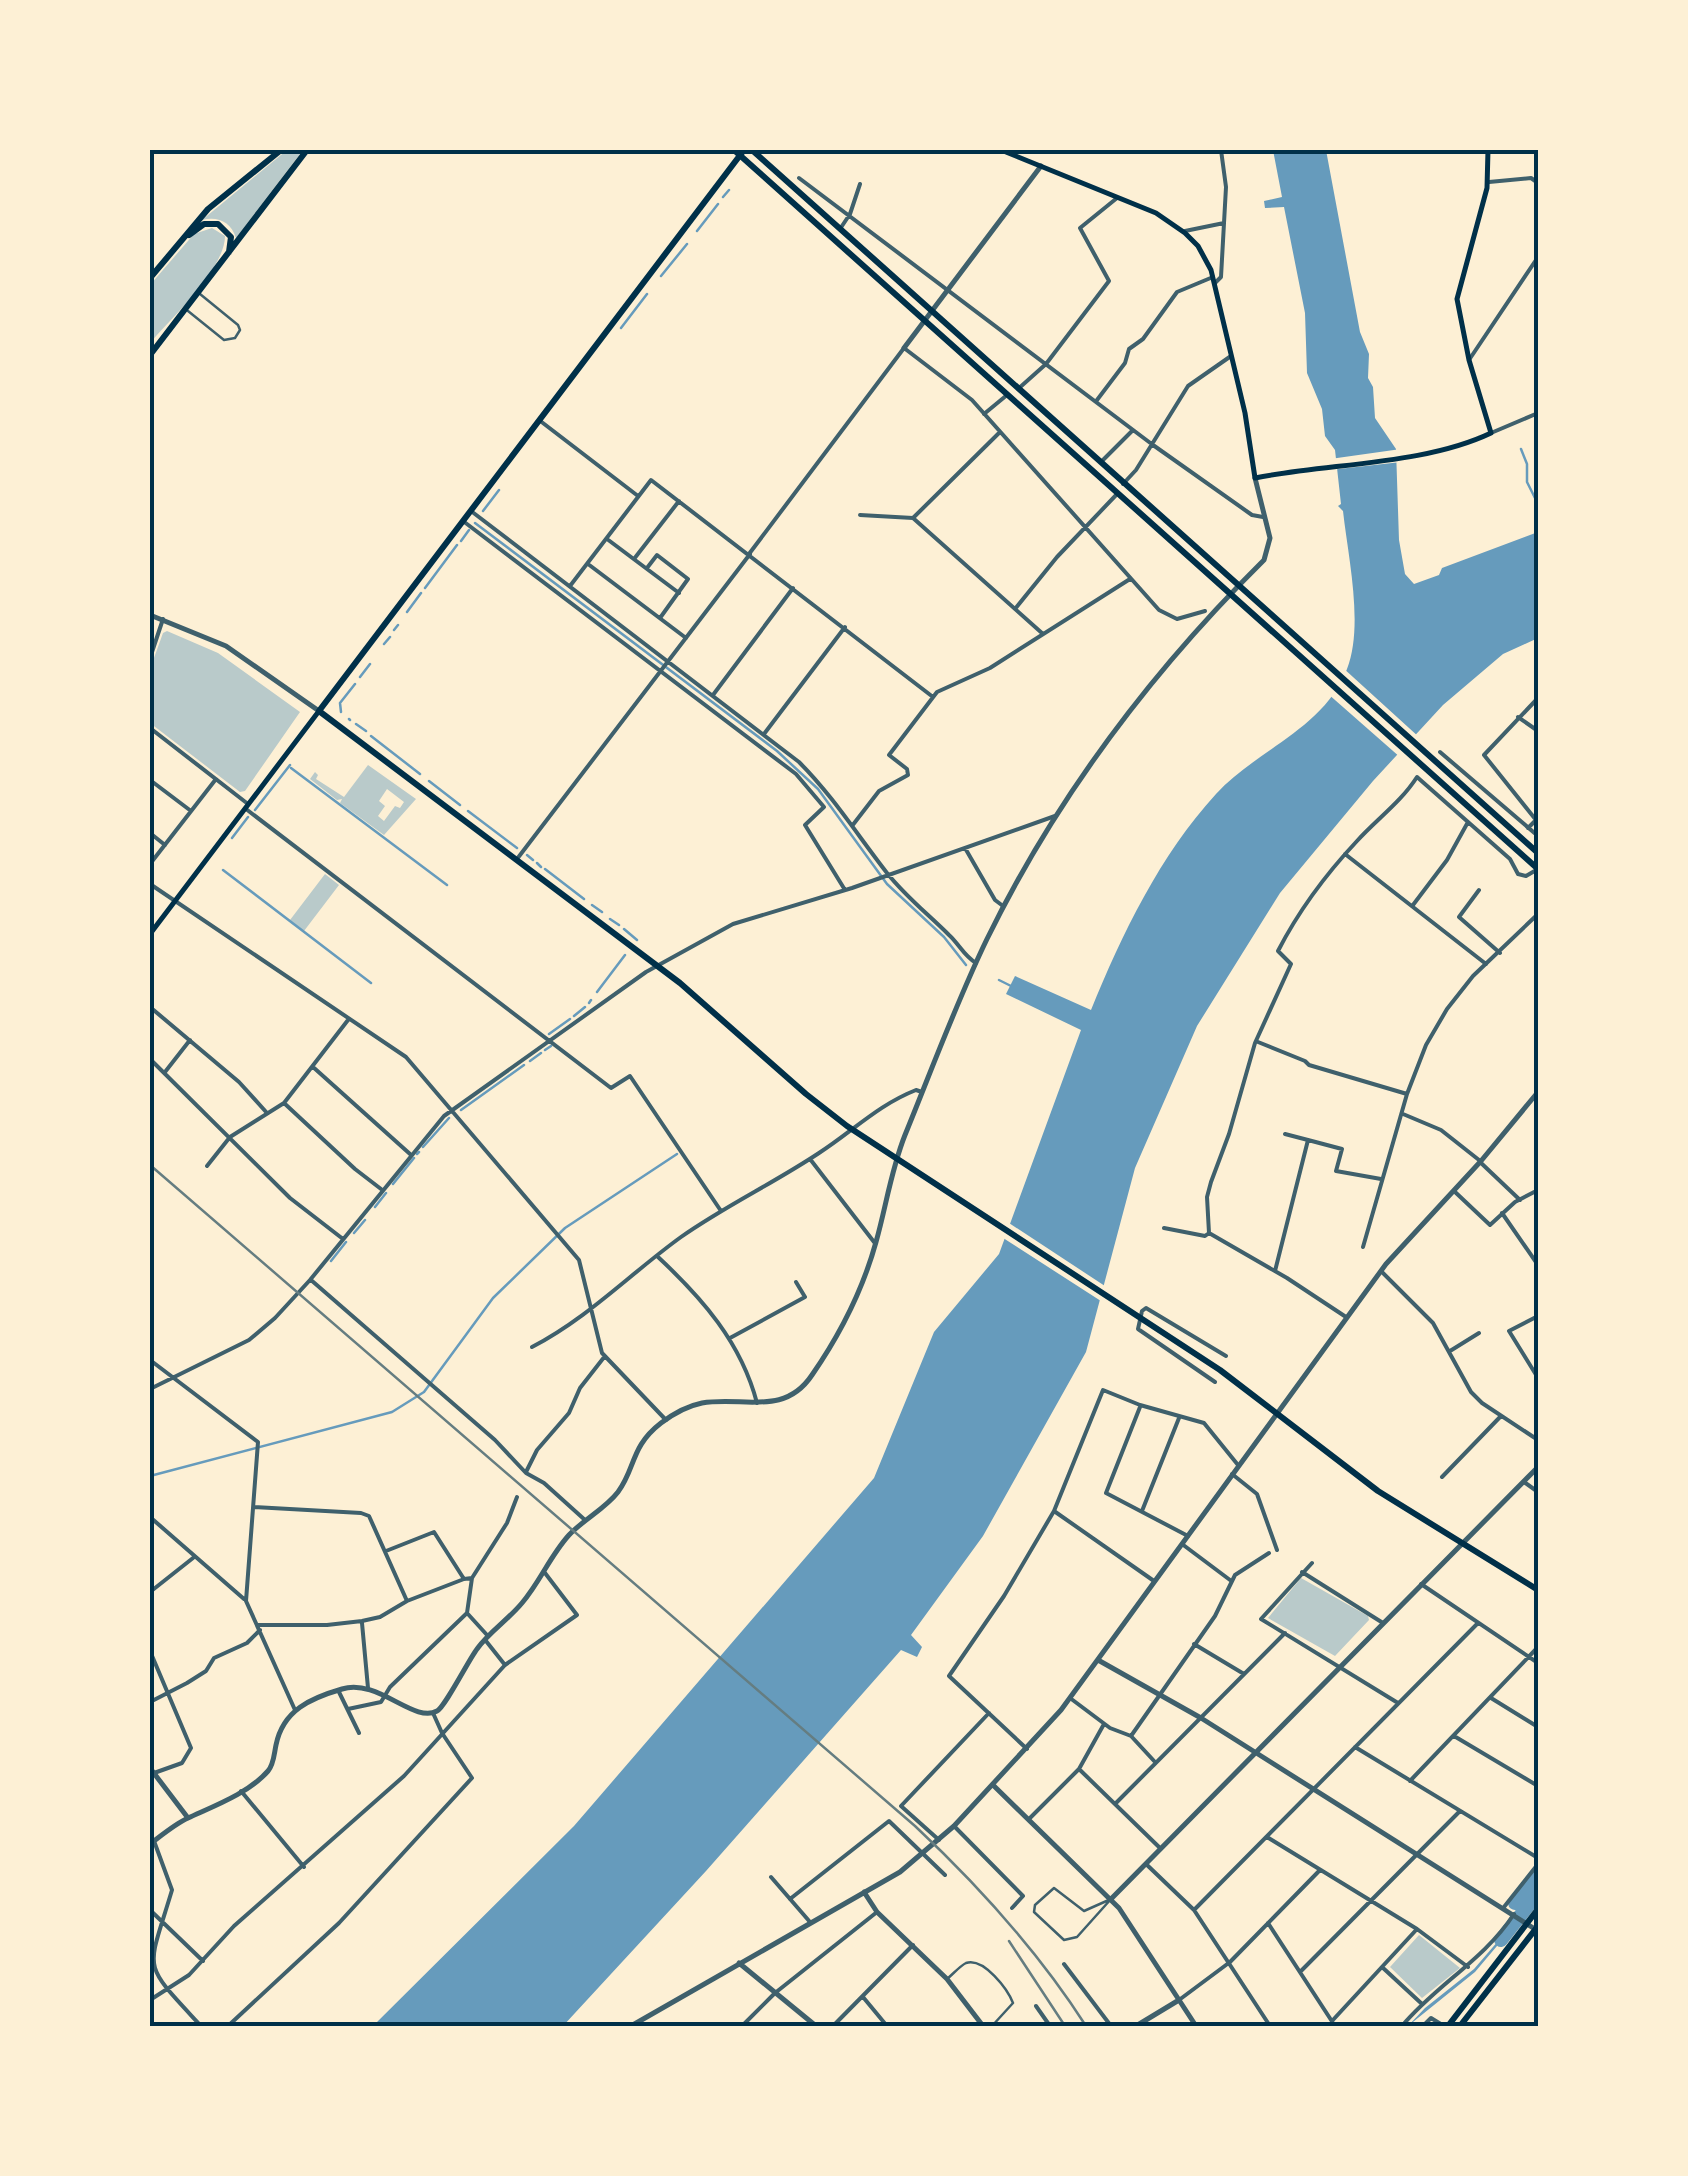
<svg xmlns="http://www.w3.org/2000/svg" width="1688" height="2176" font-family="Quicksand,sans-serif">
<rect width="100%" height="100%" fill="#fdf0d5"/>
<!-- green -->
<path fill="#b9caca" fill-rule="evenodd" d="M287,150H303L236,238C231,222 218,216 202,220Z
M212,228L225,236C225,269 171,318 150,343V285L194,234Z
M167,631L218,653L300,712L245,791L240,792L150,723V669L163,633Z
M368,765L416,799L384,835L340,803L342,799L337,800L310,779L315,772L318,775L316,779L344,797ZM387,789L404,802L400,808L395,806L384,821L378,816L385,806L379,801Z
M325,874L339,885L304,931L290,920Z
M1301,1578L1368,1616L1369,1620L1335,1656L1268,1618Z
M1419,1935L1460,1968L1422,1998L1390,1967Z"/>
<!-- water -->
<path fill="#669bbc" d="M1273,150H1326L1360,332L1369,354L1368,378L1373,387L1375,418L1396,449L1399,540L1405,574L1414,584L1439,575L1442,568L1538,532V638L1503,654L1443,705L1373,781L1280,893L1197,1026L1135,1168L1086,1352L983,1536L911,1635L922,1647L917,1657L901,1650L706,1871L563,2026H373L574,1826L874,1478L934,1332L999,1254L1081,1030L1006,994L1015,976L1091,1010C1122,934 1160,855 1216,794C1256,750 1324,729 1347,669C1364,625 1348,557 1343,511L1338,506L1341,504L1335,450L1325,436L1322,409L1307,373L1305,313L1284,207L1265,208L1264,201L1282,197Z
M1511,1926L1513,1927L1475,1972L1408,2026L1425,2008L1474,1969Z"/>
<!-- pier -->
<path fill="#fdf0d5" d="M1401,449V462L1330,470V459Z
M1342,667L1420,738L1401,758L1327,693Z
M1006,1221L1108,1288L1104,1303L1000,1236Z"/>
<g fill="none" stroke-linecap="round" stroke-linejoin="round">
<!-- stream -->
<path stroke="#669bbc" stroke-width="2.5" d="M723,197L729,190
M697,231L718,204
M661,276L687,244
M621,328L647,294
M1521,449L1527,464V482L1538,504
M483,511L499,490
M475,523L777,751L818,789L887,884L944,937L966,965
M461,541L469,530
M425,588L457,545
M407,612L421,593
M394,630L398,625
M384,644L390,637
M360,677L370,664
M341,712L340,703L355,684
M349,719L350,720
M356,724L366,731
M371,736L420,774
M291,768L447,885
M429,781L460,805
M255,810L290,765
M468,811L517,848
M232,838L248,817
M527,855L533,860
M537,863L541,867
M545,869L584,899
M223,870L371,983
M592,905L602,912
M610,919L619,925
M624,929L637,940
M999,980L1011,986
M597,992L625,955
M589,1003L591,1000
M574,1016L585,1007
M549,1034L570,1019
M545,1050L551,1046
M530,1061L541,1053
M461,1110L524,1065
M423,1147L449,1118
M417,1154L419,1152
M393,1184L414,1158
M375,1207L386,1193
M354,1233L365,1220
M331,1261L346,1242
M150,1476L392,1412L424,1392L493,1298L565,1228L677,1154"/>
<!-- river -->
<path stroke="#669bbc" stroke-width="14" d="M1515,1903L1538,1873
M1501,1940L1538,1893"/>
<!-- service -->
<path stroke="#3f606c" stroke-width="2.5" d="M188,311L224,340L235,338L240,330L238,325L200,294
M1054,1888L1084,1911L1111,1899L1077,1937L1064,1940L1034,1912L1035,1905Z
M947,1979C953,1974 960,1966 966,1963C984,1957 1008,1990 1013,2003L992,2026"/>
<!-- minor -->
<path stroke="#3f606c" stroke-width="4" d="M799,178L1153,445L1252,515L1263,517
M1489,182L1531,178L1538,183
M840,229L850,214L860,184
M1185,231L1224,223
M1215,283L1221,277L1226,187L1221,150
M1469,360L1538,257
M1018,389L1046,364L1109,281L1080,228L1117,198
M1097,400L1125,363L1129,349L1143,339L1177,292L1213,277
M984,414L1007,395
M539,420L638,496
M1491,433L1538,413
M1101,462L1133,430
M1123,484L1136,470L1188,386L1231,356
M471,511L799,762C833,796 858,836 887,873C906,897 928,914 949,935C959,944 964,956 976,963
M860,515L913,518L1000,432
M913,518L1043,634
M463,521L796,774L824,807L805,825L845,890
M607,539L679,593
M749,554L904,348L972,400L1159,610L1177,619L1205,611
M634,559L679,501
M588,564L686,638
M647,568L657,555L688,579L660,618
M570,586L651,480L933,697
M1015,609L1057,557L1118,493
M150,658L163,619
M713,695L793,588
M1518,717L1538,731
M150,728L248,804
M764,734L845,627
M1440,752L1538,836
M150,780L191,811
M246,809L611,1088L630,1076L721,1211
M852,826L879,791L908,775L907,769L889,755L937,692L990,668L1130,579
M1528,828L1536,820L1484,755L1538,698
M150,833L165,845
M965,848L995,900L1003,906
M1345,854L1486,964
M517,859L750,554
M150,864L216,779
M150,884L406,1057L579,1260L602,1353L666,1420
M1479,890L1459,917L1500,953
M1413,905L1447,860L1468,822
M150,1007L239,1082L267,1113
M1258,1042L1305,1061L1309,1065L1407,1094
M150,1059L290,1198L343,1239
M313,1067L410,1154
M165,1072L190,1040
M284,1103L355,1169L381,1189
M1403,1114L1441,1130L1479,1160
M1308,1140L1342,1149L1336,1171L1381,1179
M810,1159L874,1242
M1480,1162L1520,1200
M207,1166L230,1137L284,1103L348,1020
M1454,1191L1490,1225L1515,1202L1538,1190
M1502,1213L1538,1265
M1164,1228L1205,1236L1209,1233
M1363,1247L1407,1094L1426,1045L1447,1009L1473,976L1538,914
M657,1256C702,1298 741,1342 757,1403
M1275,1271L1308,1140L1285,1134
M1381,1271L1433,1323L1471,1392L1482,1403L1538,1440
M311,1280L495,1440L526,1473L544,1483L585,1520
M1538,1316L1509,1331L1538,1378
M1346,1317L1287,1278L1209,1233L1207,1197L1211,1182L1229,1134L1255,1043L1291,964L1278,951C1298,912 1327,873 1357,841C1377,819 1401,802 1417,777L1510,859L1518,874L1526,876L1538,869
M730,1338L805,1297L796,1282
M532,1347C588,1318 631,1273 681,1237C725,1206 774,1183 819,1153C853,1131 878,1105 916,1090L922,1092
M1450,1351L1479,1333
M150,1360L258,1442L246,1601L295,1710
M1215,1382L1138,1329L1142,1311L1146,1308L1226,1356
M150,1389L249,1340L275,1318L310,1280L444,1116L646,972L733,924L852,888L1055,816
M1140,1407L1106,1493L1188,1536
M526,1472L537,1450L569,1413L580,1388L605,1356
M1232,1474L1257,1494L1277,1550
M1442,1477L1501,1416
M1524,1482L1538,1492
M254,1507L361,1513L369,1516L407,1601
M1142,1511L1179,1418
M150,1517L244,1599
M1182,1544L1230,1580
M386,1551L434,1532L464,1579L472,1578
M1312,1563L1261,1619L1398,1703
M1302,1572L1383,1623
M1154,1581L1054,1511L1103,1390L1140,1405L1204,1423L1238,1465
M1421,1584L1538,1663
M150,1592L193,1558
M467,1613L487,1635
M362,1623L368,1688
M258,1625H327L362,1621L380,1617L407,1601L464,1579
M486,1641L505,1665
M1194,1644L1244,1674
M150,1651L191,1748L182,1763L154,1773
M338,1690L359,1733
M1070,1698L1110,1728L1131,1736L1215,1616L1235,1575L1269,1553
M1491,1698L1538,1727
M150,1702L187,1683L206,1671L214,1658L247,1643L260,1630
M348,1709L381,1702L390,1687L467,1613L472,1578L507,1523L517,1497
M1131,1736L1155,1762
M1454,1736L1538,1786
M1355,1747L1538,1858
M1027,1749L949,1676L1004,1596L1054,1511
M1079,1769L1160,1848
M1410,1781L1538,1647
M241,1791L304,1867
M1115,1804L1285,1633
M1029,1819L1079,1769L1104,1724
M954,1826L1023,1896L1012,1908
M1267,1837L1417,1929L1468,1967
M939,1840L901,1806L989,1713
M154,1841L172,1890C147,1974 140,1960 201,2026
M1146,1864L1194,1910L1270,2026
M771,1877L810,1922
M790,1899L889,1821L945,1875
M1504,1907L1538,1864
M150,1910L203,1961
M1194,1910L1478,1623
M1268,1923L1335,2026
M1064,1964L1111,2026
M1382,1967L1422,2004
M1300,1972L1460,1811
M863,1997L887,2026
M150,2000L189,1975L234,1926L404,1776L505,1665L577,1615L545,1573
M1179,2000L1230,1962L1320,1870
M1036,2006L1050,2026
M1332,2021L1417,1929
M228,2026L339,1923L472,1778L442,1733L433,1713
M742,2026L775,1993L877,1912
M833,2026L913,1945
M1402,2026C1436,1985 1484,1960 1514,1914
M1423,2026L1431,2018L1444,2026"/>
<!-- tertiary -->
<path stroke="#3f606c" stroke-width="5" d="M904,348L1041,166
M150,615L226,646L319,711
M1098,1660L1201,1718L1538,1931
M150,1768L188,1818
M993,1785L1119,1908L1196,2026
M150,1844C162,1835 175,1824 188,1818C214,1806 249,1793 268,1771C274,1764 274,1754 276,1745C283,1710 311,1698 342,1689C378,1678 414,1724 437,1711C445,1707 468,1661 477,1649C489,1632 508,1620 522,1603C540,1582 550,1556 569,1535C584,1519 605,1509 618,1492C636,1468 630,1447 661,1423C673,1414 687,1406 702,1403C743,1396 784,1417 812,1375C839,1336 863,1289 876,1242C886,1207 891,1170 905,1135C932,1069 956,1003 987,939C1057,796 1152,671 1264,560L1270,538L1255,478
M864,1892L877,1912L947,1979L983,2026
M1111,1899L1538,1467
M739,1963L816,2026
M631,2026L900,1872L954,1826L1061,1710L1386,1264L1481,1161L1538,1092
M1136,2026L1179,2000"/>
<!-- secondary -->
<path stroke="#003049" stroke-width="5" d="M1001,150L1156,213L1185,233L1198,246L1211,270L1245,413L1255,478C1330,463 1424,465 1491,433L1469,360L1457,299L1487,188L1488,150
M150,934L319,711"/>
<!-- primary -->
<path stroke="#003049" stroke-width="6" d="M734,150L1538,869
M744,150L319,711L680,983L806,1094L847,1126L1220,1370L1378,1491L1538,1590
M752,150L1538,853
M1448,2026L1538,1909
M1460,2026L1538,1926"/>
<!-- trunk -->
<path stroke="#003049" stroke-width="6" d="M189,235L204,224H218L231,237L229,252
M150,278L208,209L281,150
M150,355L307,150"/>
<!-- rail -->
<path stroke="#657d81" stroke-width="2.5" d="M150,1165L915,1826C980,1887 1038,1951 1086,2026
M1009,1941L1065,2026"/>
</g>
<!-- border -->
<rect width="1688" height="2176" fill="none" stroke="#fdf0d5" stroke-width="305"/>
<rect x="152" y="152" width="1384" height="1872" fill="none" stroke="#003049" stroke-width="4"/>
</svg>
